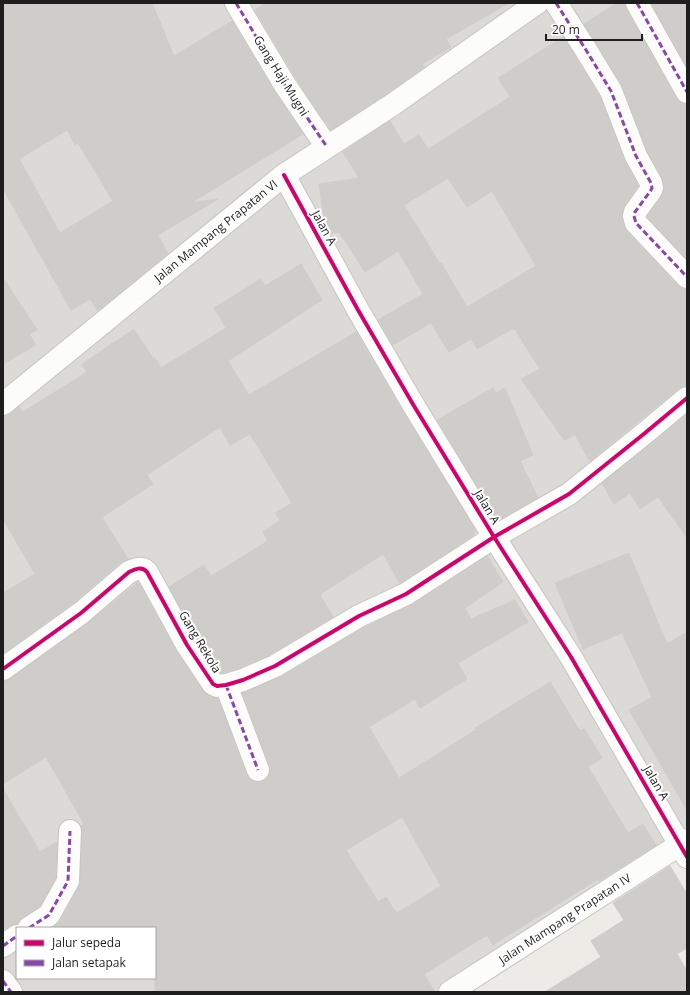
<svg xmlns="http://www.w3.org/2000/svg" width="690" height="995" font-family="'Open Sans',sans-serif">
<rect width="100%" height="100%" fill="#ecebe6"/>
<!-- residential -->
<path fill="#dbdad7" fill-rule="evenodd" d="M3,3H687V831L457,992H3ZM17,928H155V978H17Z"/>
<!-- building -->
<path fill="#cecdc9" stroke="#cfcdc7" fill-rule="evenodd" d="M3,3H152L174,56L232,21L274,91L303,134L191,203L218,199L158,235L168,253L104,306L97,310L90,299L71,310L3,189ZM67,130L75,145L78,143L113,201L60,233L19,159Z
M266,3H509L446,39L451,47L422,64L424,67L389,92L331,130L325,120L324,121L296,78L255,10Z
M617,3H625L626,9L676,98L681,103L687,104V259L647,217L663,194L664,186L663,180L647,151L622,85L584,24Z
M651,3H687V66Z
M563,37L600,97L624,160L638,186L625,205L623,209L622,219L624,227L627,232L678,286L683,289H687V386H684L679,388L590,461L575,435L564,440L521,379L540,369L514,328L477,349L471,339L449,352L431,323L393,345L378,320L423,294L398,251L365,272L339,232L330,234L325,224L319,184L359,178L343,152L390,121L404,144L419,135L428,149L452,134L510,97L498,78ZM448,178L467,207L492,191L536,266L467,307L441,263L440,264L404,205Z
M301,264L322,300L228,361L249,395L356,332L403,412L476,531L473,532L474,535L400,583L383,554L322,593V594L320,595L333,617L269,655L239,668L221,673L198,639L169,587L204,565L211,576L268,541L263,532L280,520L275,513L292,503L250,434L230,445L220,427L147,475L153,484L102,517L128,559L121,562L73,603L3,654V593L35,574L3,519V416H5L11,414L19,407L23,412L87,372L82,364L134,329L153,358L154,357L161,368L226,328L214,308L261,279L265,286Z
M3,278L37,330L29,334L36,345L3,364Z
M493,388L496,393L505,388L533,455L520,461L538,498L498,520L437,420Z
M687,414V538L658,497L640,509L630,493L614,504L602,483Z
M629,553L667,644L687,632V810L629,710L652,697L622,633L583,649L555,583Z
M487,556L503,582L465,608L471,619L515,600L528,622L458,663L467,679L420,708L415,699L369,727L399,778L476,730L475,728L550,682L580,731L584,729L602,758L588,767L628,833L643,824L656,845L599,881L598,879L493,945L487,935L424,974L435,992H155V928H52L60,921L79,887L80,882L82,832L81,826L84,824L46,757L3,784V681L10,679L88,623L138,582L176,651L203,691L211,697L218,698L246,775L250,780L256,782H262L268,778L270,772V766L242,693L281,677L365,627L413,604ZM402,817L441,886L397,913L395,910H394L386,897L378,902L346,850Z
M3,789L40,852L57,842L56,878L40,906L22,918L18,924L10,926L7,928H3Z
M670,866L687,894V948L677,954L687,971V992H545L601,957L591,941L624,920L613,903Z"/>
<g fill="none" stroke-linecap="round" stroke-linejoin="round">
<defs>
<path id="street" d="M236,3L285,85L327,147
M556,3L586,50L611,91L636,156L651,183L652,188L651,190L635,212L634,216L636,223L687,277
M637,3L687,92
M284,175L358,310L414,406L494,537L571,657L687,857
M3,404L284,175L392,105L537,3
M3,669L81,613L129,572C135,569 142,566 147,572L187,645L213,684L217,686L226,685L243,680L275,666L359,616L406,594L494,537L569,494L645,433L687,398
M226,685L258,770
M29,928L49,915L68,881L70,831
M3,946L17,936
M3,981L11,992
M450,992L687,840"/>
</defs>
<!-- street casing -->
<use href="#street" stroke="#c5c4c2" stroke-width="24"/>
<!-- street -->
<use href="#street" stroke="#fcfcfb" stroke-width="22"/>
<!-- quiet -->
<path stroke="#8e44ad" stroke-width="3" stroke-dasharray="6 3" stroke-linecap="butt" d="M236,3L285,85L327,147
M556,3L586,50L611,91L636,156L651,183L652,188L651,190L635,212L634,216L636,223L687,277
M637,3L687,92
M226,685L258,770
M29,928L49,915L68,881L70,831
M3,946L17,936
M3,981L11,992"/>
<defs>
<path id="cycleway" d="M284,175L358,310L414,406L494,537L571,657L687,857
M3,669L81,613L129,572C135,569 142,566 147,572L187,645L213,684L217,686L226,685L243,680L275,666L359,616L406,594L494,537L569,494L645,433L687,398"/>
</defs>
<!-- cycleway casing -->
<use href="#cycleway" stroke="#fff" stroke-width="6"/>
<!-- cycleway -->
<use href="#cycleway" stroke="#d6006c" stroke-width="4"/>
</g>
<g text-anchor="middle" stroke-width="4" stroke-linejoin="round" paint-order="stroke">
<!-- street labels -->
<g font-size="12" fill="#1e1e1e" stroke="#fff">
<text transform="translate(281 76) rotate(58)" y="4">Gang Haji Mugni</text>
<text transform="translate(324 228) rotate(61)" y="4">Jalan A</text>
<text transform="translate(216 231) rotate(-39)" y="4">Jalan Mampang Prapatan VI</text>
<text transform="translate(487 507) rotate(59)" y="4">Jalan A</text>
<text transform="translate(200 642) rotate(59)" y="4">Gang Rekola</text>
<text transform="translate(656 783) rotate(60)" y="4">Jalan A</text>
<text transform="translate(565 919) rotate(-33)" y="4">Jalan Mampang Prapatan IV</text>
</g>
</g>
<!-- border -->
<rect width="690" height="995" fill="none" stroke="#1e1e1e" stroke-width="8"/>
<!-- legend -->
<rect x="16" y="927" width="140" height="52" fill="#ffffff" stroke="#a5a5a5"/>
<rect x="24" y="940" width="20" height="6" fill="#d6006c" stroke="#a5a5a5"/>
<text x="52" y="947" font-size="12" fill="#1e1e1e">Jalur sepeda</text>
<rect x="24" y="960" width="20" height="6" fill="#8e44ad" stroke="#a5a5a5"/>
<text x="52" y="967" font-size="12" fill="#1e1e1e">Jalan setapak</text>
<!-- scale -->
<path d="M546 34v6h96v-6" fill="none" stroke="#1e1e1e" stroke-width="2"/>
<text x="552" y="34" font-size="12" fill="#1e1e1e" stroke="#ffffff" stroke-width="3" paint-order="stroke">20 m</text>
</svg>
